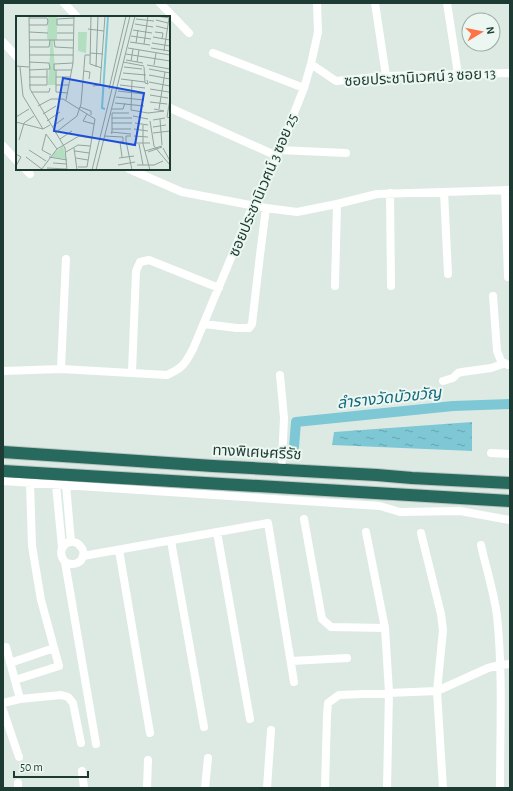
<svg xmlns="http://www.w3.org/2000/svg" width="513" height="791" font-family="'Alegreya Sans','Noto Sans Thai',sans-serif">
<defs>
<pattern id="water-ripples" width="26" height="14" patternUnits="userSpaceOnUse"><rect width="26" height="14" fill="#7ec8d6"/><path d="M2 4q2-2 4 0t4 0M15 11q2-2 4 0t4 0" fill="none" stroke="#67a4ae"/></pattern>
</defs>
<rect width="100%" height="100%" fill="#ddeae4"/>
<!-- water -->
<path fill="url(#water-ripples)" d="M472,422V451L332,445L334,432Z"/>
<g fill="none" stroke-linecap="round" stroke-linejoin="round">
<!-- canal -->
<path stroke="#7ec8d6" stroke-width="10" d="M294,447L296,422L453,406L510,404"/>
<defs>
<path id="highway" d="M3,452L213,466L377,475L412,478L510,483
M3,471L510,501"/>
</defs>
<!-- highway casing -->
<use href="#highway" stroke="#bbc4c2" stroke-width="14"/>
<!-- street -->
<path stroke="#fff" stroke-width="8" d="M64,3L77,17
M160,3L189,33
M375,3L386,76
M447,3L458,74
M3,42L17,57
M213,53L304,88
M311,64L336,81L386,76L510,73
M170,108L277,156
M3,146L17,161
M279,150L346,153
M25,169L30,174
M129,169L182,192L266,208L297,212L337,204L377,194L510,190
M505,190L508,277
M444,192L448,274
M390,193L391,286
M335,286L337,204
M493,296L497,351L501,361L508,365H510
M204,324L237,328H249L252,324L260,255L266,208
M61,369L66,259
M3,371L61,369L167,375C183,368 185,364 193,349L253,205L277,156L304,88L311,64L318,32L317,3
M132,372L136,271L140,262L149,260L219,288
M280,375L284,418L282,461
M443,381L453,378L458,373L462,372L491,368L503,364
M491,453L510,454
M3,481L380,506L400,512L460,511L510,520
M56,485L62,547
M66,485L71,542
M304,519L322,619L331,627L385,628
M217,532L250,719
M366,532L385,628L389,692L387,788
M421,533L441,614L443,630L437,691L443,788
M171,541L204,727
M481,545C486,568 494,592 497,616C503,673 500,731 500,788
M119,550L150,733
M83,556L268,523L294,682
M65,562C72,566 81,564 83,556C84,553 83,549 81,547C72,534 53,548 65,562L96,744
M3,648L6,647L20,699
M291,661L347,658
M10,663L54,648
M15,680L59,666L41,600L32,546L30,483
M3,703L20,699L61,695L68,697L73,703L81,743
M3,710L19,757
M82,771L84,788
M18,783V788
M147,788L148,760
M205,788L208,758
M267,788L271,730
M325,788L327,715L328,703L339,695L437,691L488,668L500,665L510,664"/>
<!-- highway -->
<use href="#highway" stroke="#27695c" stroke-width="12"/>
</g>
<g text-anchor="middle" stroke-width="4" stroke-linejoin="round" paint-order="stroke">
<!-- street labels -->
<g font-size="15" fill="#1d3b33" stroke="#edf7f2">
<text transform="translate(420 77) rotate(-3)" y="5">ซอยประชานิเวศน์ 3 ซอย 13</text>
<text transform="translate(263 185) rotate(-67)" y="5">ซอยประชานิเวศน์ 3 ซอย 25</text>
<text transform="translate(257 452) rotate(3)" y="5">ทางพิเศษศรีรัช</text>
</g>
<!-- water labels -->
<g font-size="16" font-style="italic" fill="#13697b" stroke="#edf7f2">
<text transform="translate(389 397) rotate(-6)" y="6">ลำรางวัดบัวขวัญ</text>
</g>
</g>
<!-- overview -->
<g transform="translate(16 16)">
<rect width="154" height="154" fill="#ddeae4"/>
<path d="M62,16H71L70,37L62,35Z" fill="#b3debf"/>
<path d="M41,0V24H37L40,69H32L34,39V24L31,23L32,1Z" fill="#b3debf"/>
<path d="M47,130L50,143L36,141L38,137Z" fill="#b3debf"/>
<path fill="none" stroke="#7ec8d6" stroke-width="2" d="M89,93L86,92L92,0"/>
<path fill="none" stroke="#90a49d" stroke-width="1" d="M13,0L14,73L49,132L51,154M75,0L74,48L86,52M140,0L154,2M120,3L138,5M140,4L152,7M119,8L137,11M13,9H31L32,5L31,2H13M57,9H41V3L58,2M140,10L152,13M72,13L88,15M117,14L136,17M13,16L32,17M139,16L147,17L146,23M41,17H57M115,20L135,23M137,21L154,24M13,24H57M38,24L39,31L57,32M114,26L134,29M120,27L122,14M136,27L154,30M128,28L132,0M13,31H33L34,24M112,32L154,39M135,32L154,35M148,35L153,2M74,37L87,38M110,38L154,45M13,39H57M110,44L127,47M115,45L117,33M107,46L128,50M121,46L123,34M131,49L154,53M138,49L140,37M0,50L13,51M4,51L7,80L27,113M80,51L82,0M108,51L126,53M128,51L129,67L132,68L131,64M133,53L154,57M13,54L34,53L33,47L13,46M40,54V76L52,77M56,54H38V48L57,47M68,55L74,56L73,63M107,57L130,59M133,59L154,63M13,61H31M40,61H55M105,63L129,66M116,64L115,94L132,97L148,95L138,93M133,66L154,70M13,69H31V54M40,69H53M104,69L129,72M77,70L84,69L89,0M93,73L110,0M134,73L153,76M102,75L128,78M15,76H33L34,72M134,79L152,82M100,81L128,84M154,83L151,101L154,102M50,84L57,47L58,0M134,86L151,88M99,87L128,90M22,90L35,83H47L79,103L71,151H62M64,91L75,95V99M96,93H107L109,87M143,93L149,56M27,98L40,90M71,98L67,105L78,108M117,100L132,103M0,101L13,93M96,102H116M144,103L146,129M137,104L149,102M31,105L44,96M134,105L138,130L154,149M0,106L27,113L34,109M96,107H116M119,107L132,109M127,109V128L134,154M36,111L48,102M137,111L150,109M96,113H115M118,113L132,115M96,116V97H113M39,117L61,100L65,88L69,39H74M137,117L154,115M30,118L26,134L35,139M30,118L41,133M96,118L95,116L115,118M88,120L107,121V126M115,120H110V125L116,154M118,120L132,121M44,123L56,115M3,124L8,107L18,100M118,127H134M123,128L127,149M58,132L61,154M147,132L154,145M13,134L30,145M59,135L73,137M129,135L146,130M50,136L62,129L74,130M132,136L146,131M0,138L5,141L0,150M10,141L27,154M33,141L51,144M106,141L104,126H107M60,142L72,144M103,142L118,140M37,147L51,148M102,149L119,146M121,149H138L147,145M31,152L51,153M25,154L41,133L63,120L75,122M76,154L114,0M80,154L119,0"/>
<path fill="#1d4ed8" fill-opacity="0.15" stroke="#1d4ed8" stroke-width="2" d="M47,62L128,77L119,129L38,115Z"/>
<rect width="154" height="154" fill="none" stroke="#1d3b33" stroke-width="2"/>
</g>
<!-- border -->
<rect width="513" height="791" fill="none" stroke="#1d3b33" stroke-width="8"/>
<!-- north arrow -->
<g transform="translate(481 32) rotate(80)"><circle r="19" fill="#edf7f2" stroke="#9aaca6"/>
<path d="M0-3L7 15L0 10L-7 15Z" fill="#ff7446"/>
<text y="-6" font-size="11" font-weight="bold" text-anchor="middle" fill="#1d3b33">N</text>
</g>
<!-- scale -->
<path d="M14 771v6h74v-6" fill="none" stroke="#1d3b33" stroke-width="2"/>
<text x="20" y="771" font-size="12" fill="#1d3b33" stroke="#edf7f2" stroke-width="3" paint-order="stroke">50 m</text>
</svg>
